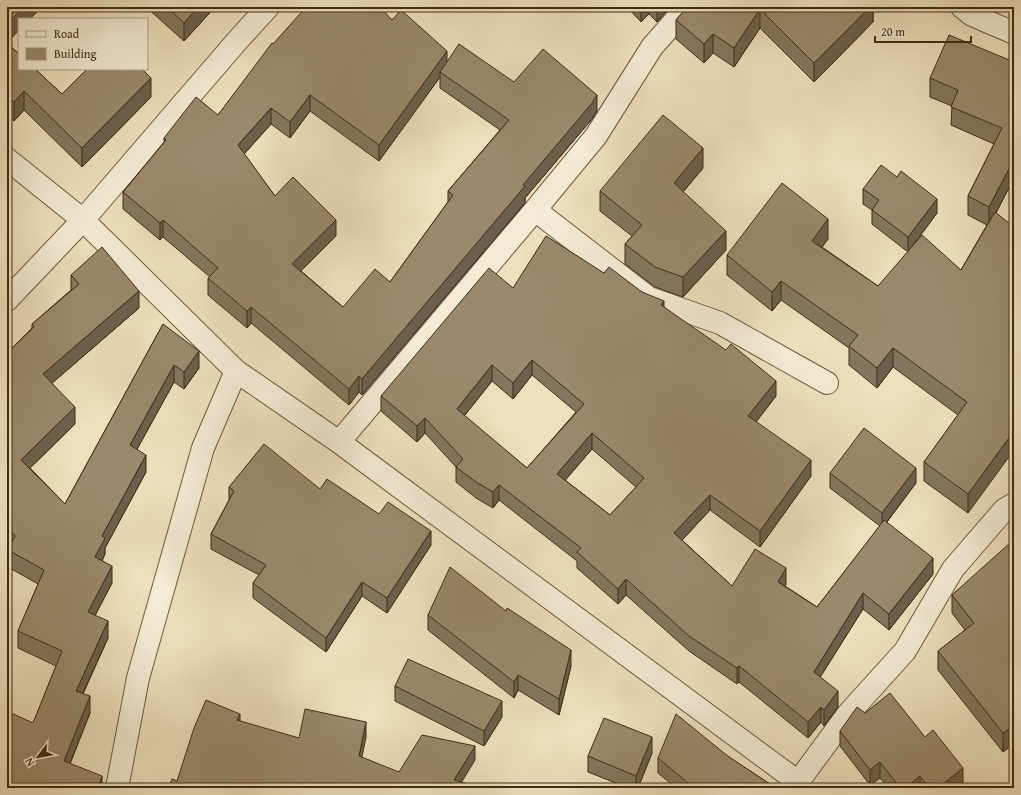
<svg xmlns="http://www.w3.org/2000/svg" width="1021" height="795" font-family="'Gentium Book Plus',serif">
<rect width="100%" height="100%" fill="#eee0bd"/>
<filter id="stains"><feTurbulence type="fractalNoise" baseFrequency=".005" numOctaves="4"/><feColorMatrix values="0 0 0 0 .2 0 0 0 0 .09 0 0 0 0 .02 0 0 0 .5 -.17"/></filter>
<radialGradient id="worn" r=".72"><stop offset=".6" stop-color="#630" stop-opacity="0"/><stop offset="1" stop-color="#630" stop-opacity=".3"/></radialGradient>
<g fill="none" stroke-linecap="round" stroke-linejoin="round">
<defs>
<path id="minor" d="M962,7L972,15L1014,33
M7,159L83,220L236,371L339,442L798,782L802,788
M535,210L649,298L720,323L827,383
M7,300L83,220L237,41L268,7
M339,442L535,210L596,136L652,47L687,7
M798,782L848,714L905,651L953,569L1004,510L1014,504
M117,788L138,678L203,448L236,371"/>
</defs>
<!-- minor casing -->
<use href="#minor" stroke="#6c583f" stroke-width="24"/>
<!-- minor -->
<use href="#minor" stroke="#f4ebd4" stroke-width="22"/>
</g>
<!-- wall -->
<path fill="#84765d" stroke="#402b15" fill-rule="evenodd" d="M146,7H215L184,41Z
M627,7H670L657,22L649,14L641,22Z
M687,7H873V22L814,82L760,28L734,67L713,53L704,63L676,39V20Z
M392,20L447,61L514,82L597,111L592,119L525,198V203L362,395L359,392L349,405L251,323L247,328L208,295V278L210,277L163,237L160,240L123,209V192L164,142V138L218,115L273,44ZM440,77V88L500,130L448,191V202L390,282L343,307L301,271L336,236L275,196L244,154L271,124L290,138L310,111L379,161Z
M7,43L62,94L151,97L82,167L24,110L14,121L7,115Z
M1014,62V178L996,213L968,513L924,481V462L958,415L893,367L877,388L849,365V348L781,300L772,311L727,275V255L828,239L822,247L878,286L961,270L987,225L968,215V196L994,144L951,125L952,106L930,97V78Z
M703,168L683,192L726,250L683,297L655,287L625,264V244L632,236L600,211V191Z
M863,189L937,213L908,252L872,224V210L863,204Z
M604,273L642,292L664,307L776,396L756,422L811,476L760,547L710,510L682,540L732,586L786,584L785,586L817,607L880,526L830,488V473L916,483L887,522L933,574L889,630L863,609L820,677L838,707L824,726L821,722L808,738L739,682L737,684L689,651L626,595L618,604L577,568V561L499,500L493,508L476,498L456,482V467L425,433L417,442L381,411V396L513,288ZM532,375L576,412L527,468L464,416L492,381L513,399ZM592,449L636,487L610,515L565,480Z
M71,275L139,308L52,383L75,424L30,468L65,504L163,324L199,368L184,389L174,382L137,449L146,472L105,548V554L102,561L112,583L95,615L108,638L83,694L90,713L70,764L102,788H7L56,666L18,648V631L38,584L8,567V550L10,547L7,544V353L32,328V324L71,290Z
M229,487L320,489L379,514L431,545L387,613L362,596L326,652L253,598V583L259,575L211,549V534L229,500Z
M1013,544L1003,752L938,670V651L965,630L952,613V595Z
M428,615L571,666L559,715L518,690L514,698L428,630Z
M395,686L502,717L484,746L395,701Z
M865,713L963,784L957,788H888L880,778L870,785L840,746V731Z
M652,753L638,788H628L588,772V756Z
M729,757L776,788H676L658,773V758Z"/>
<!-- shaded-wall -->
<path fill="#6c604c" stroke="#402b15" d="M24,7H42L30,19H19V30L7,43V24Z
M198,7H215L184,41V23Z
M641,7H649V14L641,22Z
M657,7H670L657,22Z
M870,7H873V22L814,82V63Z
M760,9V28L734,67V48Z
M713,34V53L704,63V44Z
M447,51V67L440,72V77L379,161V145Z
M151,78V97L82,167V148Z
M24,91V110L14,121V102Z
M310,95V111L290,138V122Z
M597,95V111L592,119L525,198V203L362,395V379Z
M271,108V124L238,161V145Z
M703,148V168L674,203V183Z
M1014,159V178L989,226V207Z
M937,199V213L908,252V237Z
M828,219V239L812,260V241Z
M163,220V237L160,240V223Z
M336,220V236L292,280V264Z
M726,231V250L683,297V277Z
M7,232H8V250H7Z
M781,281V300L772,311V292Z
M139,291V308L43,391V374Z
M664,301V317L661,305Z
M251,307V323L247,328V311Z
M893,348V367L877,388V368Z
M199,351V368L184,389V372Z
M532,360V375L513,399V383Z
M174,365V382L130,462V445Z
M492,365V381L457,425V409Z
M359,376V392L349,405V389Z
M776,381V396L748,432V416Z
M75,407V424L21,477V460Z
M425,418V433L417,442V426Z
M1014,431V450L968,513V494Z
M592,433V449L557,490V474Z
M146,455V472L105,548V554L95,574V557L102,536Z
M811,460V476L760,547V531Z
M916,468V483L882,528V513Z
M499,485V500L493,508V492Z
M710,495V510L674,549V533Z
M431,531V545L387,613V598Z
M933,558V574L889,630V614Z
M112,566V583L88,629V612Z
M786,568V584L778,597V582Z
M626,579V595L618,604V589Z
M362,582V596L326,652V638Z
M863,593V609L814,687V672Z
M108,621V638L76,708V691Z
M1014,630V649L1009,635Z
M571,650V666L559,715V699Z
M739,666V682L737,684V668Z
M518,675V690L514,698V682Z
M838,691V707L824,726V710Z
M90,696V713L64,778V761Z
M502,701V717L484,746V731Z
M821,707V722L808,738V722Z
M240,714V729L237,720Z
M366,722V737L359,771V756Z
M1014,725V744L1003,752V733Z
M652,737V753L638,788H636V776Z
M475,746V760L458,788L454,780Z
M880,762V778L870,785V770Z
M963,768V784L957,788H938Z
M102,776V788H98Z
M920,776V788H905Z"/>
<!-- building -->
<path fill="#9a896c" stroke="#402b15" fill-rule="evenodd" d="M7,7H24L7,24Z
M167,7H198L184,23Z
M306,7H380L392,20L401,10L447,51L379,145L310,95L290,122L271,108L238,145L275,196L293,177L336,220L292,264L343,307L375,269L390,282L453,195L448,191L509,120L440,72L459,44L514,82L543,49L597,95L592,103L523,185L525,186L362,379L359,376L349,389L251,307L247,311L208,278L218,268L163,220L160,223L123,192L166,140L164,138L196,97L218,115L272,43L273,44Z
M687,7H870L814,63L760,9L734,48L713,34L704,44L676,20Z
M949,35L1014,62V159L989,207L968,196L1002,128L951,107L958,90L930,78Z
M7,43L19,54V69H35L62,94L87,69H142L151,78L82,148L24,91L14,102L7,96Z
M663,115L703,148L674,183L726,231L683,277L655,267L625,244L642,225L600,191Z
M881,165L897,177L901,171L937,199L908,237L872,210L879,200L863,189Z
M782,183L828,219L812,241L878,286L922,235L961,270L995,212L1014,227V431L968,494L924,462L967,402L893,348L877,368L849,346L858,335L781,281L772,292L727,255Z
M546,236L604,273L609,267L642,292L664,301L661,305L726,350L731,344L776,381L748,416L811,460L760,531L710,495L674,533L732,586L755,549L786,568L778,582L817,607L884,520L933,558L889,614L863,593L814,672L838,691L824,710L821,707L808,722L739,666L737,668L689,636L626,579L618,589L577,552L581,548L499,485L493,492L476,482L456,467L463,459L425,418L417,426L381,396L489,268L513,288ZM532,360L584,404L527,468L457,409L492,365L513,383ZM592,433L644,478L610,515L557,474Z
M102,247L139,291L43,374L75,407L21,460L65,504L163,324L199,351L184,372L174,365L130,445L146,455L102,536L105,538L95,557L112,566L88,612L108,621L76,691L90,696L64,761L102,776L98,788H7V711L33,723L62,651L18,631L44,570L8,550L15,536L7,527V353L34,327L32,324L79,284L71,275Z
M864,428L916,468L882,513L830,473Z
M264,444L320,489L327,479L379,514L388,502L431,531L387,598L362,582L326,638L253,583L266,565L211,534L234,491L229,487Z
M1011,542L1013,544L1014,543V630L1009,635L1014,642V725L1003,733L938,651L974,623L952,595Z
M450,567L506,611L507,608L571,650L559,699L518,675L514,682L428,615Z
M408,659L502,701L484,731L395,686Z
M890,693L925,737L933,730L963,768L938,788H929L920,776L905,788H900L880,762L870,770L840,731L857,707L865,713Z
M206,700L240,714L237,720L299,738L305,709L366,722L359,756L399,772L422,735L475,746L454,780L484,788H168L172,779L177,781L194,728Z
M676,714L729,757L776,788H694L658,758Z
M604,718L652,737L636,776L588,756Z"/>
<!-- margin -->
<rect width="1021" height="795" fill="none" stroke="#eee0bd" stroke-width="24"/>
<rect x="8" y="8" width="1005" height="779" fill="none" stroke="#402b15" stroke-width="2"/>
<rect x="12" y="12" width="997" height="771" fill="none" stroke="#402b15"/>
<!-- legend -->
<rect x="18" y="18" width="130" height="52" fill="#f4ebd4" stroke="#ac9e88"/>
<rect x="26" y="31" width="20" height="6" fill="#f4ebd4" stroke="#ac9e88"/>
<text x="54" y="38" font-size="12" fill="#402b15">Road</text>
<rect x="26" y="48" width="20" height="12" fill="#9a896c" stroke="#ac9e88"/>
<text x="54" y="58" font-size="12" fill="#402b15">Building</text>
<!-- north arrow -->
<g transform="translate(38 757) rotate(238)" stroke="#f4ebd4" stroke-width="3" paint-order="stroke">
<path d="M0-3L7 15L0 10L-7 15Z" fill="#402b15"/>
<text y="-6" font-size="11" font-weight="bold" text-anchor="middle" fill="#402b15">N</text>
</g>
<!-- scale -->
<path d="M875 36v6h96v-6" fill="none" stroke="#402b15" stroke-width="2"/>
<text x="881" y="36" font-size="12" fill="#402b15" stroke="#f4ebd4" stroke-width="3" paint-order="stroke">20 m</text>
<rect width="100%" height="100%" filter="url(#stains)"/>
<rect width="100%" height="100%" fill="url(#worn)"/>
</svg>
